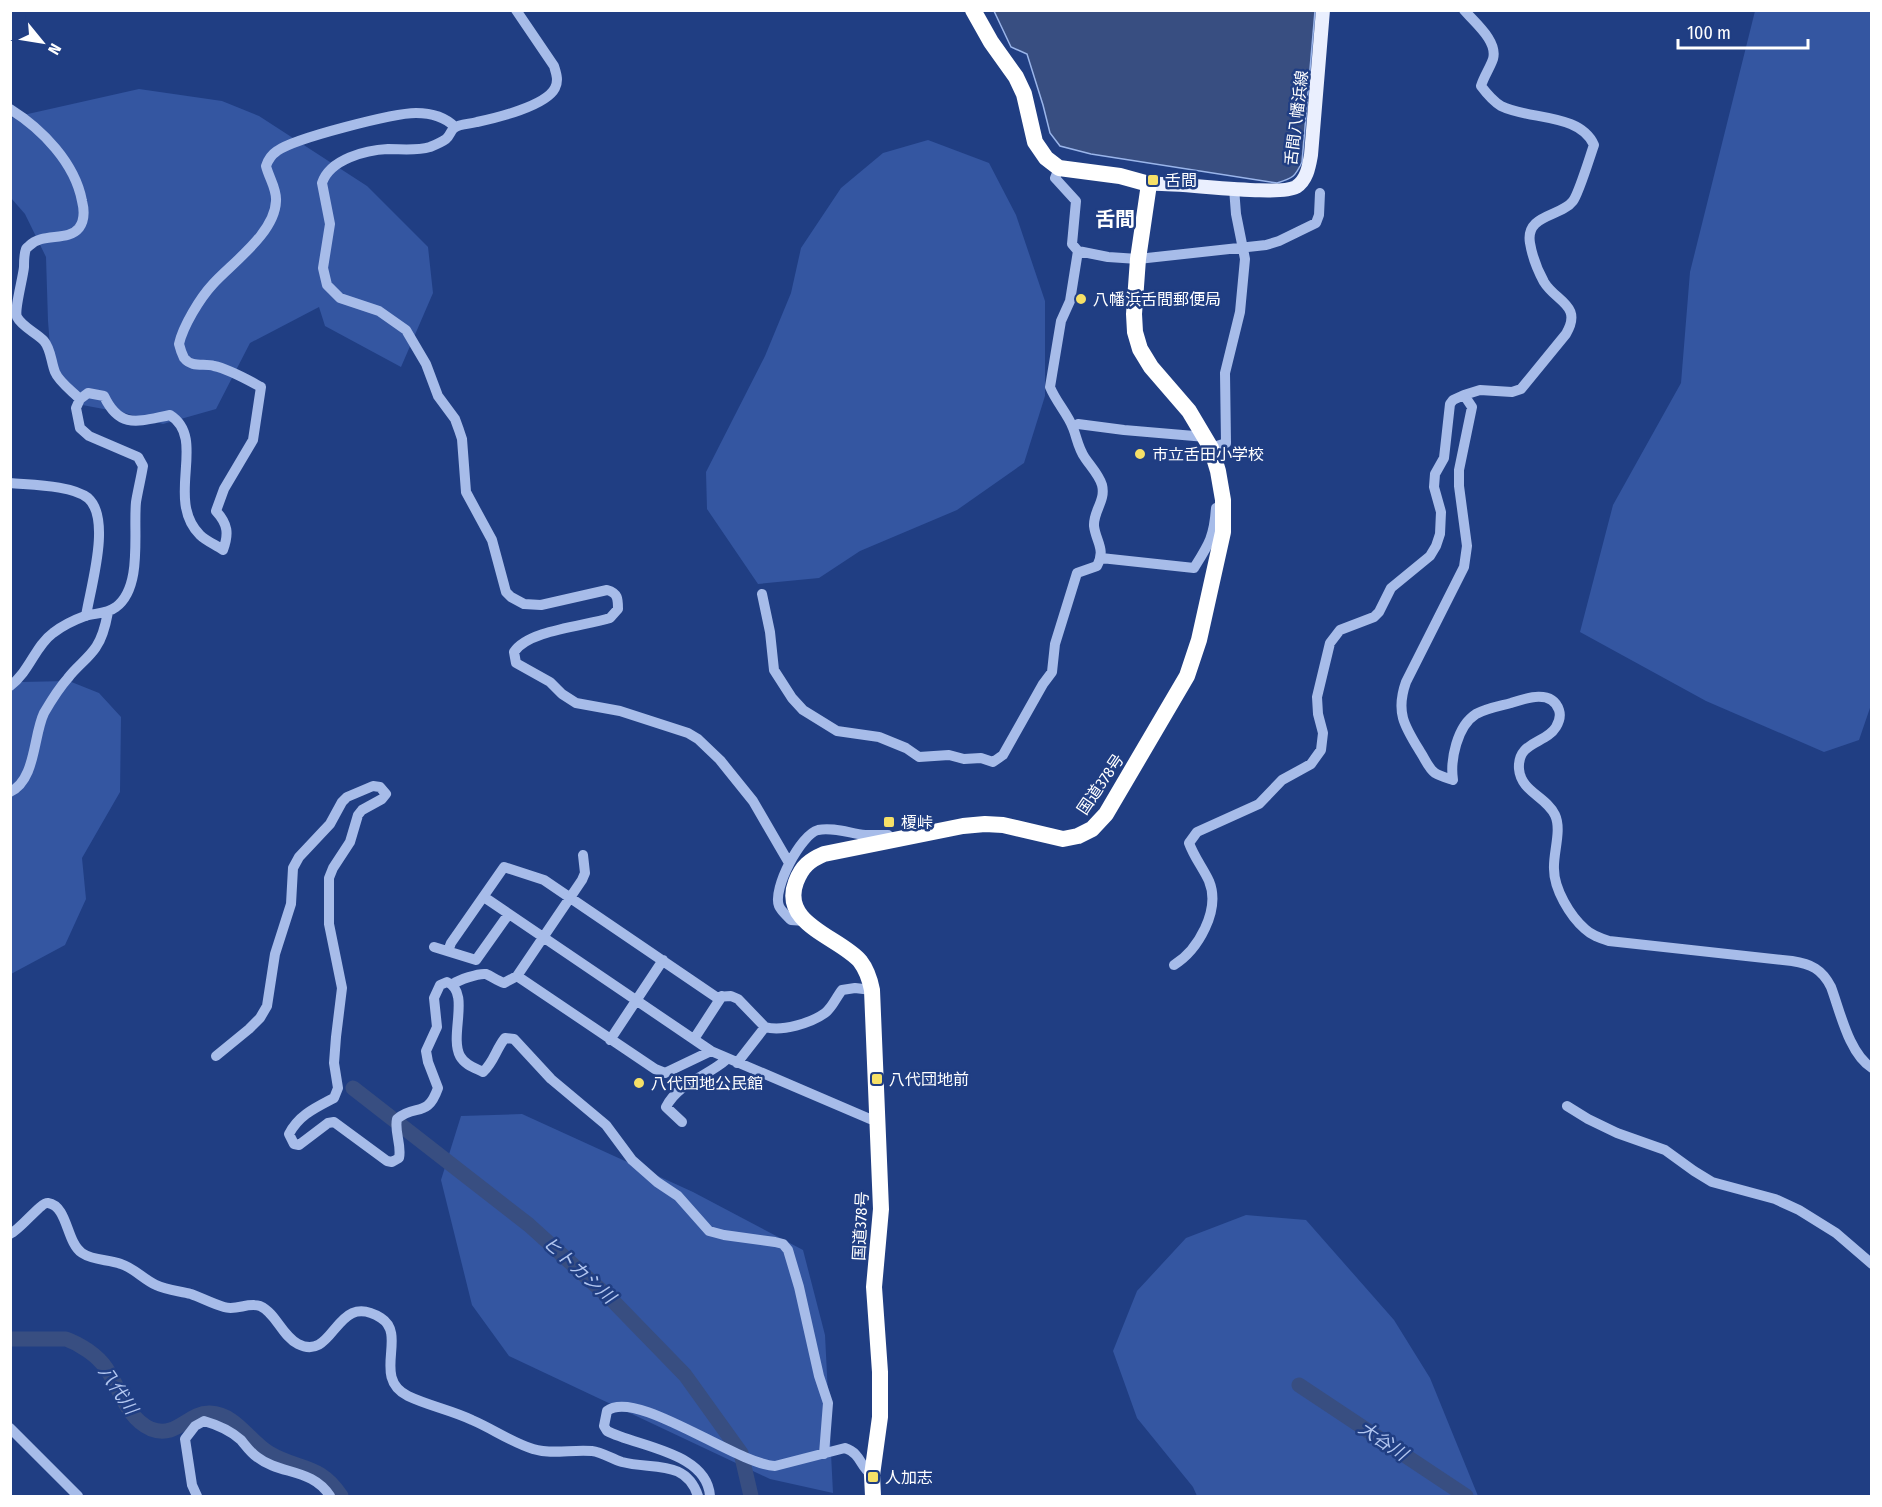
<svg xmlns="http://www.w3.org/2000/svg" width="1882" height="1507" font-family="'Fira Sans Condensed','Noto Sans JP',sans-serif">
<rect width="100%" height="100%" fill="#203e83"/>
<!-- green -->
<path fill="#3456a1" d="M1755,11H1871V705L1859,740L1824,752L1706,701L1580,632L1613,505L1681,383L1690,272Z
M139,89L222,101L259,116L367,186L428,247L433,293L401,367L325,326L319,307L250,343L216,409L163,424L125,413L77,404L52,371L48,321L46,257L25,214L11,198L10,118Z
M928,140L989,163L1016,215L1045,301V396L1024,463L957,510L860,551L819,578L758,584L707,509L706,472L765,356L791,293L801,248L841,188L883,153Z
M69,681L99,693L121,717L120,792L82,858L86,899L65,945L11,974V688L21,682Z
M522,1114L693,1192L803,1250L825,1335L833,1493L770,1479L509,1356L472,1305L441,1180L461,1116Z
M1246,1215L1306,1220L1394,1320L1430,1378L1478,1496H1197L1193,1487L1137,1418L1113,1351L1137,1291L1186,1238Z"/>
<!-- water -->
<path fill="#384e81" stroke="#9ab5ea" stroke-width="1.5" d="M994,11H1315L1302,162C1295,177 1293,178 1277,183L1091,154L1060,146L1050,133L1043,105L1027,54L1011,47Z"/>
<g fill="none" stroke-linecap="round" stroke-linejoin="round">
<!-- river -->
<path stroke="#384e81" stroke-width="15" d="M353,1088L529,1225L614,1302L685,1375L741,1453L751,1496
M10,1339H66C80,1344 97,1355 106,1368C120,1388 126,1418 151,1429C177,1439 188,1412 210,1413C236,1414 249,1441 269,1453C299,1471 319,1463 341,1496
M1299,1385L1466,1496"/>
<!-- minor -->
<path stroke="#a7bce9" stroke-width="10" d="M516,10L554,66C556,73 559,80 555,88C546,106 496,118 477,122C470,124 459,124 454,128C451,130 450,136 446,139C442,142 435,145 430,147C416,151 402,149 388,149C366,150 330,159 322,183L330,224L323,268L327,285L340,298L379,311L406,330L426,364L438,396L455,419L459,430L462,439L466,492L492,540L506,592L511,597L524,604L541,605L607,590C618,593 618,599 618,609L610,618C585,626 528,630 514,652L516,663L550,682L562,694L576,703L620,711L688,733L698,739L720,760L753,801L789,863
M1464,10C1475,23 1498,41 1493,59C1490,68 1484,76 1481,86C1487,94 1493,101 1501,106C1529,120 1580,113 1594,145C1590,156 1579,193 1573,201C1561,217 1525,214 1530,243C1532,255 1538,271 1544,282C1556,302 1583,305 1566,334L1521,389L1512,392L1480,390L1464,395
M10,109C42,129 75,163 82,201C84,209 85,220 79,228C68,242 42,232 29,246C28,247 26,248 26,249C24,254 24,262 24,267C23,278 14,310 17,317C22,327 37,333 44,341C51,349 51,362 55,372C59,382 72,391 80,399
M1059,168L1055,178L1076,201L1072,244L1078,251L1108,257L1138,259L1266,245L1279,241L1316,223L1319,215L1320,193
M1073,427L1078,424L1124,430L1206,437
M1211,448L1226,443L1225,373L1240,312L1245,259L1236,214L1234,188
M10,483C31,485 72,485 88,498C112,519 90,589 86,616
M1101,558L1194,568C1209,544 1214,537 1216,508
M762,594L770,632L774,670L792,698L803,710L837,731L879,737L906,748L919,757L949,755L964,759L981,758L993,762L1003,755L1043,684L1052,672L1055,644L1077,573L1097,566C1106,549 1096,542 1094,526C1093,511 1106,501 1102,485C1099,475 1091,467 1085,458C1078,448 1077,438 1073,428C1068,414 1056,402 1050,387L1061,321L1070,301L1078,251
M10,686C30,671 35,646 53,633C62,626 74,620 85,616C95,613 107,614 116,607C143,587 133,532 136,502C138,490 141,478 143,466L138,457L89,436L80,428L76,408L80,399L88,393L104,396C120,430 139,421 170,415C208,439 164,499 200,535C206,541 216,545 223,550C229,534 228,524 216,511L224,489L253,440L261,387C248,380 229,369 214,366C204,363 192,368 184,358C182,354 180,348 179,344C183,326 200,298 213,284C232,263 275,233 276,201C277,189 269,178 266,166C268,160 271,155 277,151C295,138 394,113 416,113C431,113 445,117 455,127
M10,792C36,780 33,736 44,713C51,701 59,688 68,678C76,667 89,658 96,647C103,637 106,623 108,612
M484,897L711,1051L870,1119L879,1120
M805,921L791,920C787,916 781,911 779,906C772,889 801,834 818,830C833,827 849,833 865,835C872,835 880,835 888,835L891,838
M434,947L476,960L508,915
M448,951L451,943L504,867L544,880L716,997L731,996L738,999L765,1027
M1174,965C1198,950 1221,910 1209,881C1203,868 1194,857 1189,843L1197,832L1259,804L1282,780L1311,764L1321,750L1323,733L1318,714L1317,697L1330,643L1340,630L1374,617L1379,612L1391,588L1430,556L1436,546L1440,534L1441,512L1434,487L1435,474L1444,458L1450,404L1453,400L1464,395L1472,407L1459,470V486L1467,546L1464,567L1406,682C1395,713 1405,727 1421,753C1425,759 1429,769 1435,773C1440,776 1447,778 1453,780C1450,760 1457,726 1476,714C1487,708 1500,706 1511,703C1526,698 1552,689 1559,710C1561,716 1559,722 1556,727C1546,744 1517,741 1519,769C1521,792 1546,796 1555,815C1562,830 1553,853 1554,869C1554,889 1570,916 1585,929C1591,935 1600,938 1609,941L1792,961C1811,964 1822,969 1831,987C1840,1011 1849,1054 1872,1068
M517,976L655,1069L665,1073L711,1051
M453,984C459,980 478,973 486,974C491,976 498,981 504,983L517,976L582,880L585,873L583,855
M694,1039L722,996
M610,1040L663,960
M216,1056L249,1029L260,1018L267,1006L275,954L291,904L293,868L299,857L330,824L342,802L347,797L373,786L380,787L386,794L382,799L362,810L358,815L350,842L333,868L329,878V924L342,988L336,1037L334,1063L338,1088L334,1098C315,1108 299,1115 289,1134L294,1144L299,1145L328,1123L334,1122L387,1161L392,1162L399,1158C402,1145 394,1132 397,1119C416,1103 427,1119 438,1088L428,1062L426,1051L437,1027L434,998L440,985L447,982C471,992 449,1035 460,1056C465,1065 475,1068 483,1072C494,1062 496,1049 505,1038L514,1039L551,1079L606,1125L632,1160L657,1182L678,1196L709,1231L724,1235L775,1242L783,1244L788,1250L799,1287L819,1376L828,1403L824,1454
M737,1063L765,1027C782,1032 811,1023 825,1013C832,1008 837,996 842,990L855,988L872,990
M1567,1106L1588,1119L1617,1133L1665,1150L1694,1171L1712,1182L1775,1199L1799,1210L1836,1233L1872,1264
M682,1122L666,1107C679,1082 707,1077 727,1059
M10,1234C21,1229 41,1202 48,1203C68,1206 66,1242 82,1253C94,1261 108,1259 121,1264C134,1268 143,1279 156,1285C166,1290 179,1291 191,1294C202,1298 213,1304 224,1307C236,1311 248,1302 260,1306C276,1313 282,1336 298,1344C335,1363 335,1289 381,1318C408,1335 371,1378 408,1396C429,1406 451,1410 472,1420C493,1429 511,1442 533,1449C552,1455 572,1449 592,1451C602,1452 612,1459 622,1462C652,1470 686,1459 698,1496
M10,1428L78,1496
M197,1496L192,1485L185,1439L195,1426L204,1421C218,1425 230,1430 241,1440C246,1446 251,1453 257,1457C280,1475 312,1468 330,1496
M710,1496C707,1452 638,1447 607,1431L604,1426L607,1411C636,1388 736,1464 775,1466L845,1448C862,1454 859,1466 872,1475"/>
<!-- major -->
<path stroke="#eaeffe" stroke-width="14" d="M1149,184C1177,182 1278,197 1296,187C1307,180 1309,166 1311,155L1323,10"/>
<!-- highway -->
<path stroke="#fff" stroke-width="16" d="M873,1496L872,1475L880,1417V1372L874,1287L881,1209L872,990C870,980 867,970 860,961C839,937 780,924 796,882C802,866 810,860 824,854L963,826L985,824L1003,825L1063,839L1078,836L1092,829L1106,814L1187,676L1199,640L1223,532V500L1218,471L1211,448L1189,411L1151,367L1140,349L1135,332L1134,314L1138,259L1149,184L1120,176L1059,168L1046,158L1035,142L1024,94L1016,77L991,42L973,10"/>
</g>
<!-- markers -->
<g fill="#f6e067" stroke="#203e83" stroke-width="2">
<rect x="1147" y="174" width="12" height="12" rx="3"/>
<circle cx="1081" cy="299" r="6"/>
<circle cx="1140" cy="454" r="6"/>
<rect x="883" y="816" width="12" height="12" rx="3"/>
<rect x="871" y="1073" width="12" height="12" rx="3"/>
<circle cx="639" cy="1083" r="6"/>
<rect x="867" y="1471" width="12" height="12" rx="3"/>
</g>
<g text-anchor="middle" stroke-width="5" stroke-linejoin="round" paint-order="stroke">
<!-- street labels -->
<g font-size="16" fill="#fff" stroke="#203e83">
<text transform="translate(1296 118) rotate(-83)" y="6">舌間八幡浜線</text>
<text transform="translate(1100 784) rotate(-56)" y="6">国道378号</text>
<text transform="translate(860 1226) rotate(-87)" y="6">国道378号</text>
</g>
<!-- poi labels -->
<g font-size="16" fill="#fff" stroke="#203e83" text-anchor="start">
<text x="1165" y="186">舌間</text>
<text x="1093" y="305">八幡浜舌間郵便局</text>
<text x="1152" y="460">市立舌田小学校</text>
<text x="901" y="828">榎峠</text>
<text x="889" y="1085">八代団地前</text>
<text x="651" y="1089">八代団地公民館</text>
<text x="885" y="1483">人加志</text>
</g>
<!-- water labels -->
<g font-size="18" font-style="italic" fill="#b2c6f0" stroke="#203e83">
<text transform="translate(579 1270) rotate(42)" y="6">ヒトカシ川</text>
<text transform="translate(118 1390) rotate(56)" y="6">八代川</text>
<text transform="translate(1383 1441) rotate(34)" y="6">大谷川</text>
</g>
<!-- quarter labels -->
<g font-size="20" font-weight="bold" fill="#fff" stroke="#203e83">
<text x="1115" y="226">舌間</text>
</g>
</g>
<!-- border -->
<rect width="1882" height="1507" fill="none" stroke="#ffffff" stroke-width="24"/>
<!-- north arrow -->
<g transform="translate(42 42) rotate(120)" stroke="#203e83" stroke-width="4.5" paint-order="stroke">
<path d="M0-4.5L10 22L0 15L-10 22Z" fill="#ffffff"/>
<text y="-9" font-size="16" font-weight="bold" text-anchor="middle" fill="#ffffff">N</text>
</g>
<!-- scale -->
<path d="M1678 39v9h130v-9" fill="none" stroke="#ffffff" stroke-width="3"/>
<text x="1687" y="39" font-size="18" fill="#ffffff" stroke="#203e83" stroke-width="4.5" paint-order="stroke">100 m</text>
</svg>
